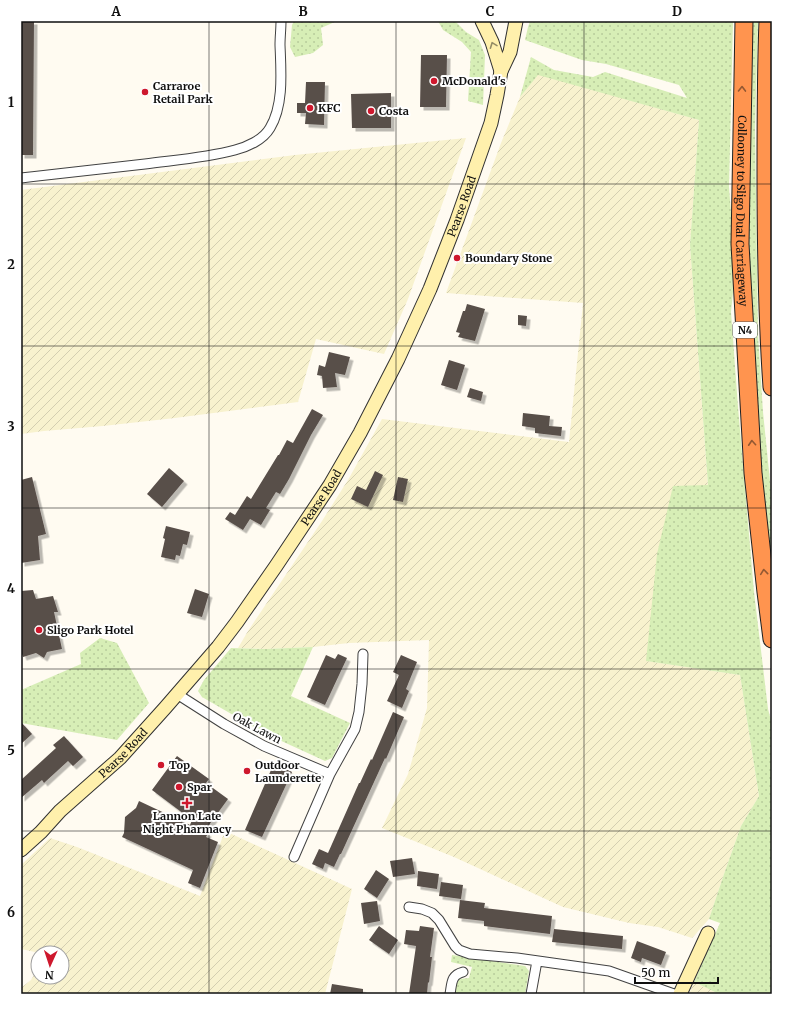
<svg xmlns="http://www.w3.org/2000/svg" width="793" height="1015" font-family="Merriweather,serif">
<defs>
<pattern id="farmland-furrows" width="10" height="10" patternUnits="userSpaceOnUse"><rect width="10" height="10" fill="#f8f2ce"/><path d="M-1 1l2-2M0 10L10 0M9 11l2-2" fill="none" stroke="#d3ceb0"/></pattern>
<pattern id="grass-dots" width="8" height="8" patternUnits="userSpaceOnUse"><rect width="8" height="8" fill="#d7eeb6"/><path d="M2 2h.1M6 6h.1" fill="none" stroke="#b7cb9b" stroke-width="1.8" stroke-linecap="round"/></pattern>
<filter id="shadow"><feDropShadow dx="3.5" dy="3.5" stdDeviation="0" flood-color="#0004"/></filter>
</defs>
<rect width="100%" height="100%" fill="#fffbf1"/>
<!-- farmland -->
<path fill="url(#farmland-furrows)" d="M538,74L699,120L690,245L708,486L647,661L740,675L759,796L741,826L724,874L709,919L692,938L658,927L629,923L563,907L454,857L382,828L408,774L427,708L429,640L349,643L313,647L266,649L238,648L248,631L322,521L348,480L382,419L569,442L583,303L446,293L501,143L520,97Z
M466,138L408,299L384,354L316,339L298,402L175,418L103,426L44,431L21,434V190L295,155Z
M225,831L352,889L325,994H21V988L31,980L38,969V977H62V953H38L35,952L21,949V865L50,838L77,847L200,896Z
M694,982L719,994H689Z"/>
<!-- grass -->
<path fill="url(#grass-dots)" d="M294,21H337L321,28L323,45L313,53L295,57L290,47L292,25Z
M438,21H455L466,32L479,40L485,55L483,105L468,101L471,52L462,42L443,30Z
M530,21H733L729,187L731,213L733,292L731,312L738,407L754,592L768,709L772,724V994H719L694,982L720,923L709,919L724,874L741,826L759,796L740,675L646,661L657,554L673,486L708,485L690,245L699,120L538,75L520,97L531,57L554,70L593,77L605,72L687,98L679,85L606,64L582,60L525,40L528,27Z
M751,21H758L755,129L758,335L763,412L772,501V588L762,491L749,277L748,175Z
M100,638L117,643L149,703L117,740L21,723V690L81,664L80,653Z
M313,647L291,696L350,723L332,758L325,761L264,733L202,697L198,691L204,680L231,648L266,649Z
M452,955L525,966L529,971L525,994H454L456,985L459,979L469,978L472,967L451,962Z"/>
<!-- building -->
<path fill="#594f4a" filter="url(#shadow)" d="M21,21H34L33,155H21Z
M421,55H447L446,107H420Z
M306,82H325L324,125L305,124L306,113H297V103H305Z
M391,93V128H352L351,94Z
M467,304L485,309L475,341L458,337L460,333L456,332L463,311H465Z
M518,315L527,316L526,326L518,325Z
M329,352L350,357L345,375L335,373L337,387L323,388L322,376L317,375L319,365L325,367Z
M449,360L465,365L457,390L441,385Z
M470,388L483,392L481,401L467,397Z
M312,409L323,415L311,435L289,479L280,494L276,492L266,508L270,510L261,525L250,519L243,530L225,519L230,512L235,515L247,496L251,499L278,455H279L287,440L293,443Z
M523,413L550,416L549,426L562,427L561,436L535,433V428L522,426Z
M169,468L184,481L162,507L147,494Z
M375,471L383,475L368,507L351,499L357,486L366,490Z
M32,477L46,534L38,536L40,560L21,563V480Z
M398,477L408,479L403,502L393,500Z
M166,526L190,532L187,545L183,544L180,556L176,555L175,560L161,557L165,539L163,538Z
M195,589L209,594L202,617L187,613Z
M33,590L36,599L53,596L58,612H54L62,649L47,652L44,658L36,653L23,657L21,651V591Z
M338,654L347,658L325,705L307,697L326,655L335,659Z
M401,655L417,662L406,689L409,691L402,708L387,701L399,675L393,672Z
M393,712L404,717L386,759L385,758L341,854H340L334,867L325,863L323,869L312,864L319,849L328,853L359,783H360L371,759L372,760Z
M21,722L32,734L21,744Z
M64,736L83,757L73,766L68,761L44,783L42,780L21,798V780L56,748L53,745Z
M177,756L209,779L206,783L228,799L204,832L208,833L206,837L218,842L200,888L188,883L193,870L122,837L124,833L125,817L136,808L139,801L190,825L192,820L152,790Z
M274,763L292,772L262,837L245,830Z
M412,858L415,874L393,877L390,861Z
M376,870L389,879L377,898L364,889Z
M418,871L439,874L437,889L417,886Z
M441,882L463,885L461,899L439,896Z
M460,900L485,903L484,908L552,916L550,934L484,926V921L458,918Z
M377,901L380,921L364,924L361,903Z
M379,926L398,940L389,954L369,940Z
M420,926L434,928L430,957H432L429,983L428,982L427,994H409L416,946L404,944L406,930L419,931Z
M554,929L623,936L622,949L552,942Z
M637,941L666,952L661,965L642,958L641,962L631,958Z
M332,984L363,989V994H330Z"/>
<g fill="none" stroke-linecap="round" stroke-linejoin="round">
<defs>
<path id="street" d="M21,178C62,173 103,169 145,164C175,160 205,158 235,150C247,147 263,140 270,128C284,105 281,71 280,45C280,37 281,29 281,21
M177,694L224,724L264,746L330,774
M294,857L330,774L355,729L359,712L362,684L363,654
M409,907L422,909L432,913L439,920L455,946L459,950L470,954L517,958L609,971L674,994
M450,994C452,983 451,975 463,972
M531,994L537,961"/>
<g id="secondary">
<path d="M482,21L492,42L501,71"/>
<path id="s1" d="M21,850L41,832L60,811L120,758L165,708L218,647L237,622L276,566L330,485L360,433L398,359L430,289L457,220L491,123L497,95L501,71L510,52L516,21"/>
<path d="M680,994L708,933"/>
</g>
<g id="highway">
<path id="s2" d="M744,21L740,244L753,473L766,592L772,639"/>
<path d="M768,21C766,71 766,122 766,172C766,244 767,316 772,387"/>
</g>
</defs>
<!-- street casing -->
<use href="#street" stroke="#424242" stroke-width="11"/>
<!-- secondary casing -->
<use href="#secondary" stroke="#313131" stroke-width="15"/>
<!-- highway casing -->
<use href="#highway" stroke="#202020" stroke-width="19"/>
<!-- street -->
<use href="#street" stroke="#fff" stroke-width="9"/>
<!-- secondary -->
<use href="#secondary" stroke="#fff0ac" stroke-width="13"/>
<!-- highway -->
<use href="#highway" stroke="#ff944f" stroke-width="17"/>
</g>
<!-- one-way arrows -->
<defs><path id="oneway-chevron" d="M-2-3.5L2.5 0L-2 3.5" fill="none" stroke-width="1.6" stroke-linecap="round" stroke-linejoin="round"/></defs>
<use stroke="#938b65" href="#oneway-chevron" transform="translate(493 45) rotate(-111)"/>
<g stroke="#935832">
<use href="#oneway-chevron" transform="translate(742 89) rotate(-89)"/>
<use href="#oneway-chevron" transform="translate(752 443) rotate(-94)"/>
<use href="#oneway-chevron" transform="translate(764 572) rotate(-96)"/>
</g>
<!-- grid -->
<path fill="none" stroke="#0f0f0f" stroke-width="1" stroke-opacity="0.55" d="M209,21V994M396,21V994M584,21V994M21,184H772M21,346H772M21,508H772M21,669H772M21,831H772"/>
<!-- markers -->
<g fill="#ce182d" stroke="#fff" stroke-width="1.5">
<circle cx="434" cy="81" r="4"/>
<circle cx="145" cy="92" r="4"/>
<circle cx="310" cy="108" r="4"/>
<circle cx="371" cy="111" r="4"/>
<circle cx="457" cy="258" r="4"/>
<circle cx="39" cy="630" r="4"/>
<circle cx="161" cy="765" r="4"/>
<circle cx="247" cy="771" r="4"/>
<circle cx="179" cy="787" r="4"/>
<path d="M185 797h4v4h4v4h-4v4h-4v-4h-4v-4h4z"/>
</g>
<g text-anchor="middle" stroke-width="4" stroke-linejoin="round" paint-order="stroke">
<!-- shield labels -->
<rect fill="#fff" stroke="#575757" stroke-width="1" x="733" y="322" width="24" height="16" rx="3"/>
<g font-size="10" font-weight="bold" fill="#0f0f0f">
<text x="745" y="334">N4</text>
</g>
<!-- poi labels -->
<g font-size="11" font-weight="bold" fill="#0f0f0f" stroke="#fff" text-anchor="start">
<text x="442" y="85">McDonald's</text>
<text x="153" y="90">Carraroe<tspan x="153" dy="13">Retail Park</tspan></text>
<text x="318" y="112">KFC</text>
<text x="379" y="115">Costa</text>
<text x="465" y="262">Boundary Stone</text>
<text x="47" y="634">Sligo Park Hotel</text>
<text x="169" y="769">Top</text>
<text x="255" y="769">Outdoor<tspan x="255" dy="13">Launderette</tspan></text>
<text x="187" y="791">Spar</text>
<text x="187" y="820" text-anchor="middle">Lannon Late<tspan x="187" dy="13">Night Pharmacy</tspan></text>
</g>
<!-- street labels -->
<g font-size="11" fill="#0f0f0f" stroke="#fff">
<text dy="4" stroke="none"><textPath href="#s1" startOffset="789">Pearse Road</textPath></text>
<text dy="4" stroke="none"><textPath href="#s2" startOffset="190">Collooney to Sligo Dual Carriageway</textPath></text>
<text dy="4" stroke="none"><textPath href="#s1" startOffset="465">Pearse Road</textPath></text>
<text transform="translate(257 728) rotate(28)" y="4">Oak Lawn</text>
<text dy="4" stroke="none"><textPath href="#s1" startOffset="141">Pearse Road</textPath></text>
</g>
</g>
<!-- border -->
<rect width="793" height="1015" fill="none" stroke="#ffffff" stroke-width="44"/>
<!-- north arrow -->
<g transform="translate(50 965) rotate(183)"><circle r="19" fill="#ffffff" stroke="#9f9f9f"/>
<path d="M0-3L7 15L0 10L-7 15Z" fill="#ce182d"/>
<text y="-6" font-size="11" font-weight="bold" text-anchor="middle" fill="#0f0f0f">N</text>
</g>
<!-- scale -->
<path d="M635 977v6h83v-6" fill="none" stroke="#0f0f0f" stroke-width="2"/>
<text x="641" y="977" font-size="12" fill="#0f0f0f" stroke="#ffffff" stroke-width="3" paint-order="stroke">50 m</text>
<rect x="22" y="22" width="749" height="971" fill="none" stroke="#0f0f0f" stroke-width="1.5"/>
<g font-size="13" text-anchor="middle" font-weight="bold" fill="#0f0f0f">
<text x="116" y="16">A</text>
<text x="303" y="16">B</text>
<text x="490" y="16">C</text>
<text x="677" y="16">D</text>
<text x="11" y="107">1</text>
<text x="11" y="269">2</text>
<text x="11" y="431">3</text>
<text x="11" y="593">4</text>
<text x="11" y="755">5</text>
<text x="11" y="917">6</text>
</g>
</svg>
